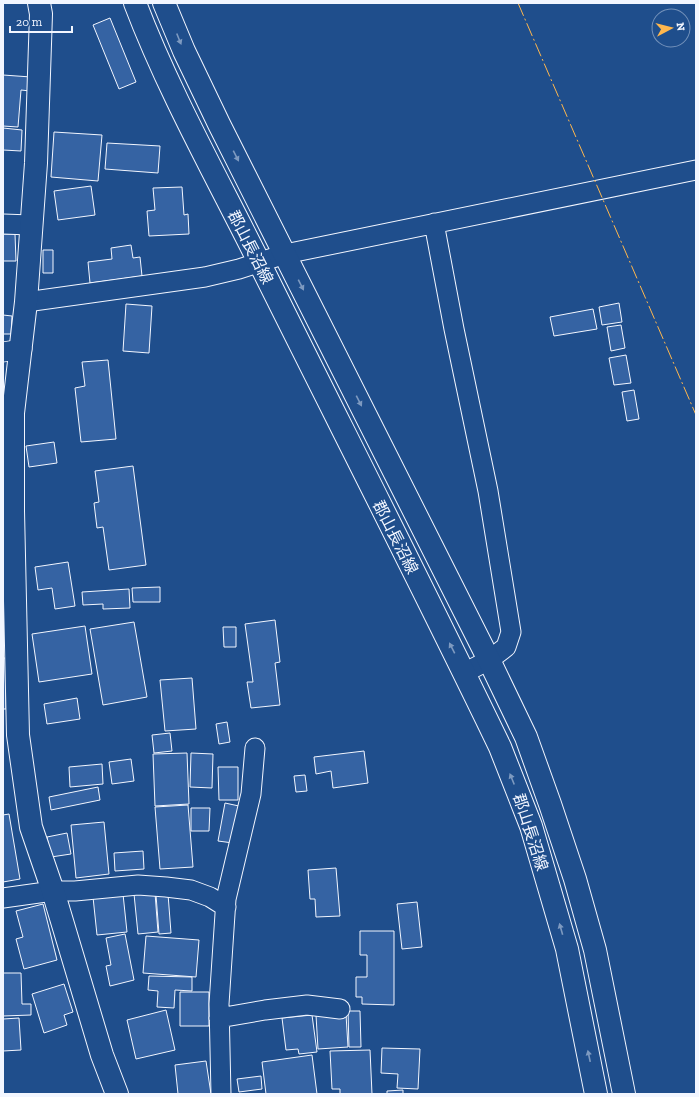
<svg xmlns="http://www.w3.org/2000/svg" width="699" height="1097" font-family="'Zilla Slab','Noto Sans JP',serif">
<rect width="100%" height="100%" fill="#1f4e8c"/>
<!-- building -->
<path fill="#3563a3" stroke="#f2f6ff" d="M110,18L136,82L119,89L93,25Z
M3,75L31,77L30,91L21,90L18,127L3,126Z
M3,128L22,130L21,151L3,150Z
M54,132L102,135L98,181L51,177Z
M107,143L160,146L158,173L105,169Z
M91,186L95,215L58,220L54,191Z
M182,187L184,215L188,214L189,234L149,236L147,211L155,210L153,188Z
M3,234H15L16,261H3Z
M131,245L133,258L140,257L142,276L90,283L88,262L112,259L111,248Z
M43,250H53V273H43Z
M619,303L622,322L602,325L599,307Z
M126,304L152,306L149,353L123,351Z
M593,309L597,329L554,336L550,317Z
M3,315L12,316L11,334H3Z
M621,325L625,348L611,351L607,327Z
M626,355L631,383L614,385L609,358Z
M108,360L116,439L81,442L75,388L85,386L82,362Z
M634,390L639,419L627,421L622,392Z
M54,442L57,463L29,467L26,446Z
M133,466L146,565L109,570L103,527L97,528L94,503L99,502L95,471Z
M68,562L75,606L55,609L52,588L38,590L35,567Z
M160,587V602H133L132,588Z
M129,589L130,608L103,609V604L83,605L82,592Z
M275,620L280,662L275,663L280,705L251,708L247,682H253L245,624Z
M134,622L147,697L103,705L90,629Z
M85,626L92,674L39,682L32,634Z
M223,627H236V647H224Z
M3,658H5L6,709H3Z
M192,678L196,729L165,731L160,680Z
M77,698L80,719L47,724L44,704Z
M227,722L230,742L219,744L216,724Z
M170,733L172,751L154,753L152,735Z
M364,751L368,783L333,788L331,771L316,774L314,757Z
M187,753L189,804L155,806L153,754Z
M191,753L213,754L212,788L190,787Z
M131,759L134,781L112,784L109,762Z
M102,764L103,784L70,787L69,767Z
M218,767H238V800H219Z
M305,775L307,791L296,792L294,776Z
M98,787L100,800L51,810L49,797Z
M225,803L239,806L233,843L218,841Z
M188,805L193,867L160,869L155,807Z
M191,808H210L209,831H191Z
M9,814L20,879L3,882V815Z
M104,822L109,874L76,878L71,825Z
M67,833L71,854L51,857L47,837Z
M143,851L144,869L115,871L114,853Z
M336,868L340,916L316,917L315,899H310L308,870Z
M155,893L158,932L138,934L134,894Z
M123,894L127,932L97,935L93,897Z
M168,894L171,933L159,934L156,895Z
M417,902L422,947L402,949L397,904Z
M43,904L57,960L24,969L16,939L23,937L16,911Z
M360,931H394V1005L362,1004V997H356V977H367V955H360Z
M125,934L134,980L110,986L106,966L111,965L106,938Z
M146,936L199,940L196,977L143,973Z
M3,973H21L22,1004H31V1015L3,1016Z
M149,976L192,977V991L175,990L174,1008L157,1007L158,991L148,990Z
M64,984L73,1012L64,1015L67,1025L44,1033L32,994Z
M180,992H209V1026H180Z
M166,1010L175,1050L136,1059L127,1020Z
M348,1011H360L361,1047H349Z
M346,1014L348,1047L318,1049L316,1015Z
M312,1015L317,1052L299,1054L298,1049L286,1050L282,1018Z
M19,1018L21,1050L3,1051V1019Z
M382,1048L420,1049L418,1089L397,1088L398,1074L381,1073Z
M370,1050L372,1094H340V1089H332L330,1051Z
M312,1055L317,1094H266L262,1062Z
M206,1061L211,1094H178L175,1065Z
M261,1076L262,1089L239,1092L237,1079Z
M403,1090V1094H387V1091Z"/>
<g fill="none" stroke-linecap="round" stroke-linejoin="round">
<defs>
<path id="minor" d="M434,223L454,329L488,491L511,632L506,647L489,660L464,673
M3,224L31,225
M26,302L205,277L239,269L285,254L696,170
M3,352L22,349
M3,898L53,891H75L138,885L166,887L191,890L210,897L226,907
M219,1018L265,1010L307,1005L340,1009
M221,1094L219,1004L226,899L251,794L255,748"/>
<path id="tertiary" d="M39,3L41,14L36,163L26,302L13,413V511L18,735L31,827L53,891L102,1055L117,1094"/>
<path id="primary" d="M135,3C170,95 219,181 263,270C342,429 423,587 500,747L531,826L567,949L596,1094
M164,3L184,51L219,124L489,660L526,737L550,804L575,879L595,950L624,1094"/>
</defs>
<!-- minor casing -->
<use href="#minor" stroke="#f2f6ff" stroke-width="21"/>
<!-- tertiary casing -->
<use href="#tertiary" stroke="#f2f6ff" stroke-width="24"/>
<!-- primary casing -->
<use href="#primary" stroke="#f2f6ff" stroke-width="24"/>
<!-- minor -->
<use href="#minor" stroke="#1f4e8c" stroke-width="19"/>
<!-- tertiary -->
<use href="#tertiary" stroke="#1f4e8c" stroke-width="22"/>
<!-- primary -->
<use href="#primary" stroke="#1f4e8c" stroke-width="22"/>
<!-- power -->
<path stroke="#ffb74d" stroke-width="1" stroke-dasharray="14 3 2 3" stroke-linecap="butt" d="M518,3L696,415"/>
</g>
<!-- one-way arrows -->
<defs><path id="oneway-solid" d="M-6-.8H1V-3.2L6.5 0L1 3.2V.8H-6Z"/></defs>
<g fill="#7e9ac0">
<use href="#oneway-solid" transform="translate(179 39) rotate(68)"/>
<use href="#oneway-solid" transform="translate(236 156) rotate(63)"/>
<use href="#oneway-solid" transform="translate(301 285) rotate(63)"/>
<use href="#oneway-solid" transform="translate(359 401) rotate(63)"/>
<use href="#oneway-solid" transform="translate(452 648) rotate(-117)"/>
<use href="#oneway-solid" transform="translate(512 779) rotate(-112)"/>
<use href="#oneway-solid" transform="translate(561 929) rotate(-106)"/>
<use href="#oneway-solid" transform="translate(589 1056) rotate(-102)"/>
</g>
<g text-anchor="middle" stroke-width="3" stroke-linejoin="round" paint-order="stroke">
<!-- street labels -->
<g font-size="16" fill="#f2f6ff" stroke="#1f4e8c">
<text transform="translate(251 247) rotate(63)" y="6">郡山長沼線</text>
<text transform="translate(396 537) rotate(63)" y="6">郡山長沼線</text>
<text transform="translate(531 832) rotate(72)" y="6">郡山長沼線</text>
</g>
</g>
<!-- border -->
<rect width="699" height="1097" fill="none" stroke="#f2f6ff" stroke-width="8"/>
<!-- north arrow -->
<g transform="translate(671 28) rotate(83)"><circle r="19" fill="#1f4e8c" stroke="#7391ba"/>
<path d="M0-3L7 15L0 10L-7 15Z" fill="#ffb74d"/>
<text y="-6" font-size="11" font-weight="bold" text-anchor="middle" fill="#f2f6ff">N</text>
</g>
<!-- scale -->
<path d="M10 26v6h62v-6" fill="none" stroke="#f2f6ff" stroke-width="2"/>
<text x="16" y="26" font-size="12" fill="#f2f6ff" stroke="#1f4e8c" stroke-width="3" paint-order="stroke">20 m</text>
</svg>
